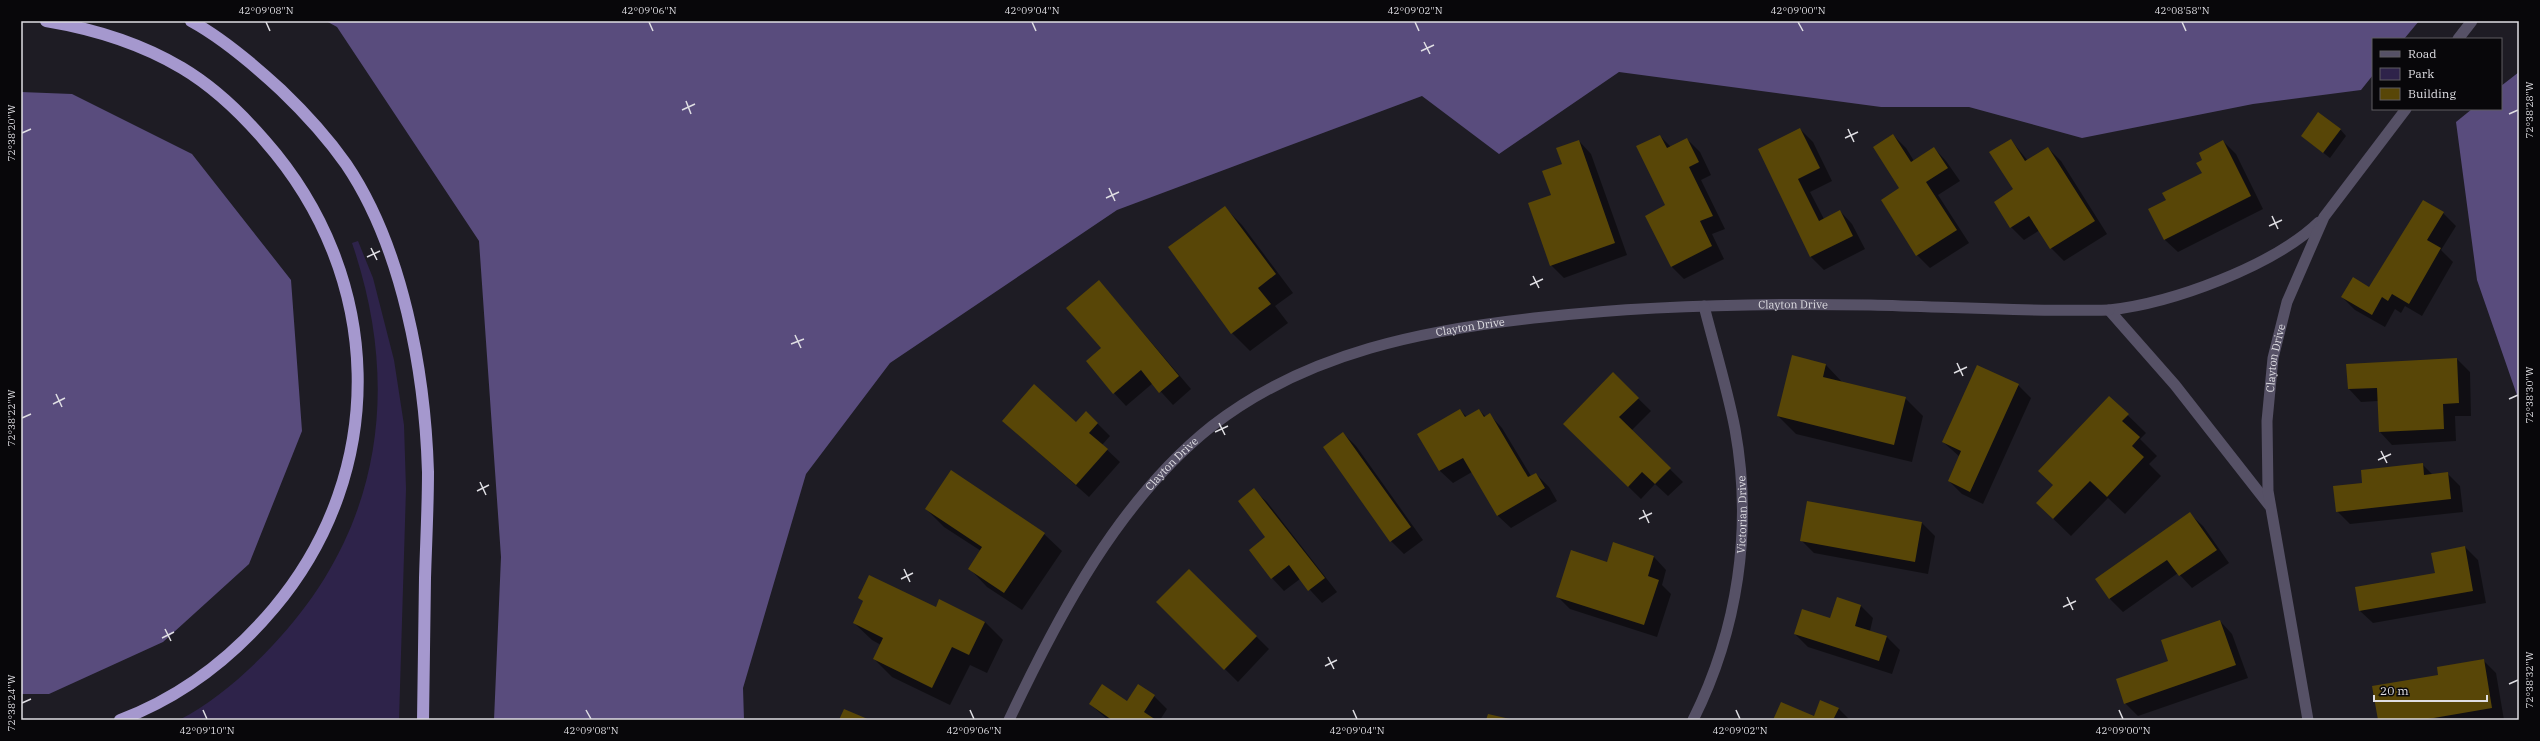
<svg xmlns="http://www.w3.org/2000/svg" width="2540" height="741" font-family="'IBM Plex Serif',serif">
<rect width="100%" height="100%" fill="#1e1c24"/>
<!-- green -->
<path fill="#2e234a" d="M358,241L373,278L394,360L404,425L406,489L399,720H179C214,702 246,674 273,645C381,531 402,389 352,243Z"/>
<!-- forest -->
<path fill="#594c7d" d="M326,21H2419L2404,39H2373V75L2361,90L2253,104L2082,138L1969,107H1881L1619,72L1499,154L1422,96L1117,210L890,363L806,474L743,688L744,720H494L501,557L479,241L337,27Z
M2519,72V401L2477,280L2456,122L2472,109H2501V86Z
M21,92L72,94L192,154L291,280L302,431L249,564L163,642L49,694H21Z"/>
<!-- shadow -->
<path fill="#0007" d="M1800,129L1813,142L1832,181L1810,192L1824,219L1840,211L1852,224L1865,249L1824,270L1811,257L1759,149Z
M2340,129L2346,136L2330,158L2302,136Z
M1893,135L1906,148L1914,161L1934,148L1946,161L1960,181L1938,195L1969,243L1930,268L1917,255L1882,201L1901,188Z
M1660,136L1671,147L1687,139L1700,152L1711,175L1701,180L1725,229L1712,234L1724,259L1684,279L1671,266Z
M2011,140L2028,161L2048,148L2061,161L2107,234L2064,261L2051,248L2040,230L2024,240L2011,227L2014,190Z
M1579,141L1591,154L1627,255L1564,278L1551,265L1552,195L1563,165Z
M2223,141L2236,154L2263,209L2178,252L2165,240L2150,209L2167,200L2203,174V160Z
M1224,207L1242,225L1293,293L1275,306L1288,323L1250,351L1232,333Z
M2443,213L2456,226L2441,250L2453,262L2422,316L2405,306L2401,313L2395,309L2385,327L2355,310L2342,297L2369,289Z
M1099,281L1191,389L1173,405L1153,383L1126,406L1114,393L1102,348Z
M2457,359L2470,372L2471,416H2455L2456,441L2392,445L2380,432L2378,401L2361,402L2349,389Z
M1826,365L1843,383L1905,398L1923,416L1912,462L1796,434L1778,416Z
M1613,374L1651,411L1631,431L1683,482L1668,496L1655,484L1641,499L1564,424Z
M2018,385L2031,398L1983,504L1962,494L1949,481L1960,457L1943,442Z
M2109,397L2146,433L2140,439L2157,456L2149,464L2161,476L2125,514L2108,498L2071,536L2037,503L2054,486Z
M1460,410L1467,417L1479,410L1486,417L1490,415L1502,428L1531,476L1536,474L1549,487L1557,501L1511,528L1498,516L1472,472L1453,483L1440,471L1419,434Z
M1003,421L1097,423L1110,436L1102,445L1120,462L1089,497Z
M1343,433L1356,446L1423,540L1404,554L1391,541L1324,447Z
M2422,464L2433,475L2447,473L2460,486L2463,512L2350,524L2337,511L2364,484Z
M1254,490L1267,502L1337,592L1322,603L1300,579L1284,591L1272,578L1267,537Z
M1808,502L1922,523L1935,536L1928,574L1814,553L1801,540Z
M926,509L1044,534L1062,551L1022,610L987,587L970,569L981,551L944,527Z
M2190,514L2203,526L2229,563L2192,588L2178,573L2123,612L2110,599L2096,579Z
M2465,547L2478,560L2486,603L2373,623L2360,611L2436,574Z
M1654,557L1666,570L1662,585L1671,594L1657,637L1570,609L1557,596L1607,563Z
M1189,570L1269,649L1238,682L1157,602Z
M859,598L936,608L985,622L1003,640L987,673L970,665L950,705L892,677L874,659L881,645L872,640L854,623L864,602Z
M1861,606L1873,618L1870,631L1887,637L1900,650L1892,674L1808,647L1795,634Z
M2220,621L2232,634L2248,678L2138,716L2125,703L2169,662Z
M2483,660L2496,673L2504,720H2379L2439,676Z
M1138,686L1154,696L1167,709L1160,720H1108L1090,704L1127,702Z
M1838,708L1850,720H1774L1814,717Z"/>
<!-- building -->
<path fill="#584607" d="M2318,112L2341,129L2323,153L2301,136Z
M1800,128L1820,168L1798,179L1819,221L1840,210L1853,236L1810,257L1758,149Z
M1893,134L1911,162L1934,147L1948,168L1926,182L1957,230L1916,256L1881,200L1899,188L1873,147Z
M1660,135L1667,148L1687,138L1699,162L1689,167L1713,216L1700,221L1712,246L1671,267L1645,216L1665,205L1636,146Z
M2011,139L2025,161L2048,147L2095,221L2050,249L2029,216L2010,228L1994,202L2013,189L1989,152Z
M1579,140L1615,243L1550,266L1528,203L1551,195L1542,171L1562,164L1556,148Z
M2223,140L2251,196L2164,240L2148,209L2166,200L2162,193L2202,173L2196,163L2202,160L2199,153Z
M2423,200L2444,212L2427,240L2441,248L2409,304L2392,294L2388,301L2382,297L2372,315L2341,297L2353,277L2369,287Z
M1225,206L1276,274L1258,288L1271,304L1231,334L1168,247Z
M1099,280L1179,376L1159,393L1141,370L1113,394L1086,361L1101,348L1066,308Z
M1792,355L1826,364L1823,377L1906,397L1894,445L1777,416Z
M2457,358L2459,403L2443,404L2444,429L2379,432L2377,388L2348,389L2346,364Z
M1977,365L2019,384L1970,492L1948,481L1961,451L1942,442Z
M1613,372L1639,398L1619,417L1671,468L1655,484L1642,472L1628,487L1563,424Z
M1034,384L1076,422L1086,411L1098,423L1089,433L1108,449L1076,485L1002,421Z
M2109,396L2129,414L2122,421L2140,437L2132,446L2144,457L2107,497L2090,481L2053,519L2036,503L2053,485L2038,471Z
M1460,409L1465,417L1479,409L1484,417L1490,413L1528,477L1536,473L1545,488L1497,516L1463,458L1439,471L1417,434Z
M1343,432L1411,527L1390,542L1323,447Z
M2423,463L2424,475L2448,472L2451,499L2336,512L2333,486L2362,483L2361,470Z
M951,470L1045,533L1004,593L968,569L982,547L925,509Z
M1254,488L1325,578L1308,591L1289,565L1271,579L1249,550L1265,537L1238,501Z
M1807,501L1922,522L1915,562L1800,541Z
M2190,512L2217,550L2179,576L2167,560L2109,599L2095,579Z
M1613,542L1654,556L1648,576L1659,580L1644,625L1556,597L1571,550L1607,562Z
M2465,546L2473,591L2359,611L2355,587L2435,573L2431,553Z
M1189,569L1257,636L1224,670L1156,602Z
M869,575L936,607L939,599L985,622L969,655L952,647L932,688L873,659L883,638L853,623L863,601L858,598Z
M1837,597L1861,605L1855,626L1887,636L1879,661L1794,634L1802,609L1830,618Z
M2220,620L2236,665L2124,704L2116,679L2168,661L2161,640Z
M2484,659L2492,708L2422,720H2378L2372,686L2438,675L2437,667Z
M1102,684L1127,701L1138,684L1155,695L1144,712L1156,720H1112L1089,704Z
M1820,700L1839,708L1833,720H1773L1781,702L1814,716Z
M844,709L870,720H839Z
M1488,714L1510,719V720H1486Z"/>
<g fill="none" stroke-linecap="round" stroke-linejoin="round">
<!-- minor -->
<g stroke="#565166" stroke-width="11">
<path d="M2458,39L2472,21"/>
<path d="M2269,505L2175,385L2109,310C2173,303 2273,266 2319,222"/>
<path id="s1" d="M1009,720C1059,614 1119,500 1212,426C1307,352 1427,329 1544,317C1653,305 1762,303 1871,305C1951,307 2030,312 2109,310"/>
<path id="s2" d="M1693,720C1738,630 1753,528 1735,429C1727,387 1714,346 1704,306"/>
<path id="s3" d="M2308,720L2268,491L2267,421L2273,358L2287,302L2324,217L2406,109"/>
</g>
<!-- motorway -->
<path stroke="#a598ce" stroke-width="12" d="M46,21C94,29 140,43 182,68C214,87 241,113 265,141C384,276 390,470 274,608C232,658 181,697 120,720
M191,21C224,39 254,65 281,90C305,113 327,137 346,164C403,248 425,373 428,472C428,508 426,543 425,578C424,626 424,673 423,720"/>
</g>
<!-- ticks -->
<path fill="none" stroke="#dfdee3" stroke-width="1.5" d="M266,22L270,31M649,22L653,31M1032,22L1036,31M1415,22L1419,31M1798,22L1803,31M2182,22L2186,31M1424,42L1430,54M1421,51L1434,45M686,101L691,114M682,110L695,104M2509,114L2518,110M1848,129L1854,142M22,133L31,129M1845,138L1858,132M1109,188L1115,201M1106,198L1119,192M2272,216L2278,229M2269,226L2282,220M371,248L377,260M367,257L380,251M1533,276L1539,288M1530,285L1543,279M795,335L801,348M791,344L804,339M1957,363L1963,376M1954,373L1967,367M56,394L62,407M2509,399L2518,395M53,404L65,398M22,418L31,414M1219,423L1225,435M1215,432L1228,426M2381,451L2387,463M2378,460L2391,454M480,482L486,495M477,491L489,485M1643,510L1649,523M1639,519L1652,513M904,569L910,582M901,579L913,573M2067,597L2073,610M2063,607L2076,601M165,629L171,641M162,638L174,632M1328,657L1334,669M1325,666L1337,660M2509,684L2518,680M22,703L31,699M203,710L207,719M586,710L591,719M970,710L974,719M1353,710L1357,719M1736,710L1740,719M2119,710L2123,719"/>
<g text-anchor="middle" stroke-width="3" stroke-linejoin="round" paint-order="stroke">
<!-- street labels -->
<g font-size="11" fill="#dfdee3" stroke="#08070a">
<text dy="4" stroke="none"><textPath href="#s1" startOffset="964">Clayton Drive</textPath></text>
<text dy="4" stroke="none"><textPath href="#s1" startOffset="640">Clayton Drive</textPath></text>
<text dy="4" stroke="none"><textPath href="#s3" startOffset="366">Clayton Drive</textPath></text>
<text dy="4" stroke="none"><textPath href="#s1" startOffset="305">Clayton Drive</textPath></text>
<text dy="4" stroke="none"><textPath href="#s2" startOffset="213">Victorian Drive</textPath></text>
</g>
</g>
<!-- border -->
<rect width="2540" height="741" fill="none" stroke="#08070a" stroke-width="44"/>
<!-- legend -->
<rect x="2372" y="38" width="130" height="72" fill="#08070a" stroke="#5e5d61"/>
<rect x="2380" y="51" width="20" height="6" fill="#565166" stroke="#5e5d61"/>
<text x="2408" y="58" font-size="12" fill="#dfdee3">Road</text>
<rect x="2380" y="68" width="20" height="12" fill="#2e234a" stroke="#5e5d61"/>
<text x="2408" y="78" font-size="12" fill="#dfdee3">Park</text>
<rect x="2380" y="88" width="20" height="12" fill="#584607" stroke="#5e5d61"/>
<text x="2408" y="98" font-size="12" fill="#dfdee3">Building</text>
<!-- scale -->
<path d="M2374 695v6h113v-6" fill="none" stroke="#dfdee3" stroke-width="2"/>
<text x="2380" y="695" font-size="12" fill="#dfdee3" stroke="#08070a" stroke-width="3" paint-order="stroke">20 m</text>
<rect x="22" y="22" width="2496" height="697" fill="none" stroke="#dfdee3" stroke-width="1.5"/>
<g font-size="10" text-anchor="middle" fill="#dfdee3">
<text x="266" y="14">42°09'08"N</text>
<text x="649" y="14">42°09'06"N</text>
<text x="1032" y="14">42°09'04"N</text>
<text x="1415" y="14">42°09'02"N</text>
<text x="1798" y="14">42°09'00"N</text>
<text x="2182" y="14">42°08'58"N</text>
<text transform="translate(2529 110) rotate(-90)" y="4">72°38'28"W</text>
<text transform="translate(11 133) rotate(-90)" y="4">72°38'20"W</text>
<text transform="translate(2529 395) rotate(-90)" y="4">72°38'30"W</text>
<text transform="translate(11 418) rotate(-90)" y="4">72°38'22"W</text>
<text transform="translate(2529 680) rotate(-90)" y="4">72°38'32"W</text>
<text transform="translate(11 703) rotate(-90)" y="4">72°38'24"W</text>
<text x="207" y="734">42°09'10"N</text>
<text x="591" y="734">42°09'08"N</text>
<text x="974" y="734">42°09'06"N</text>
<text x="1357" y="734">42°09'04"N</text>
<text x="1740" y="734">42°09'02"N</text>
<text x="2123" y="734">42°09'00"N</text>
</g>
</svg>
